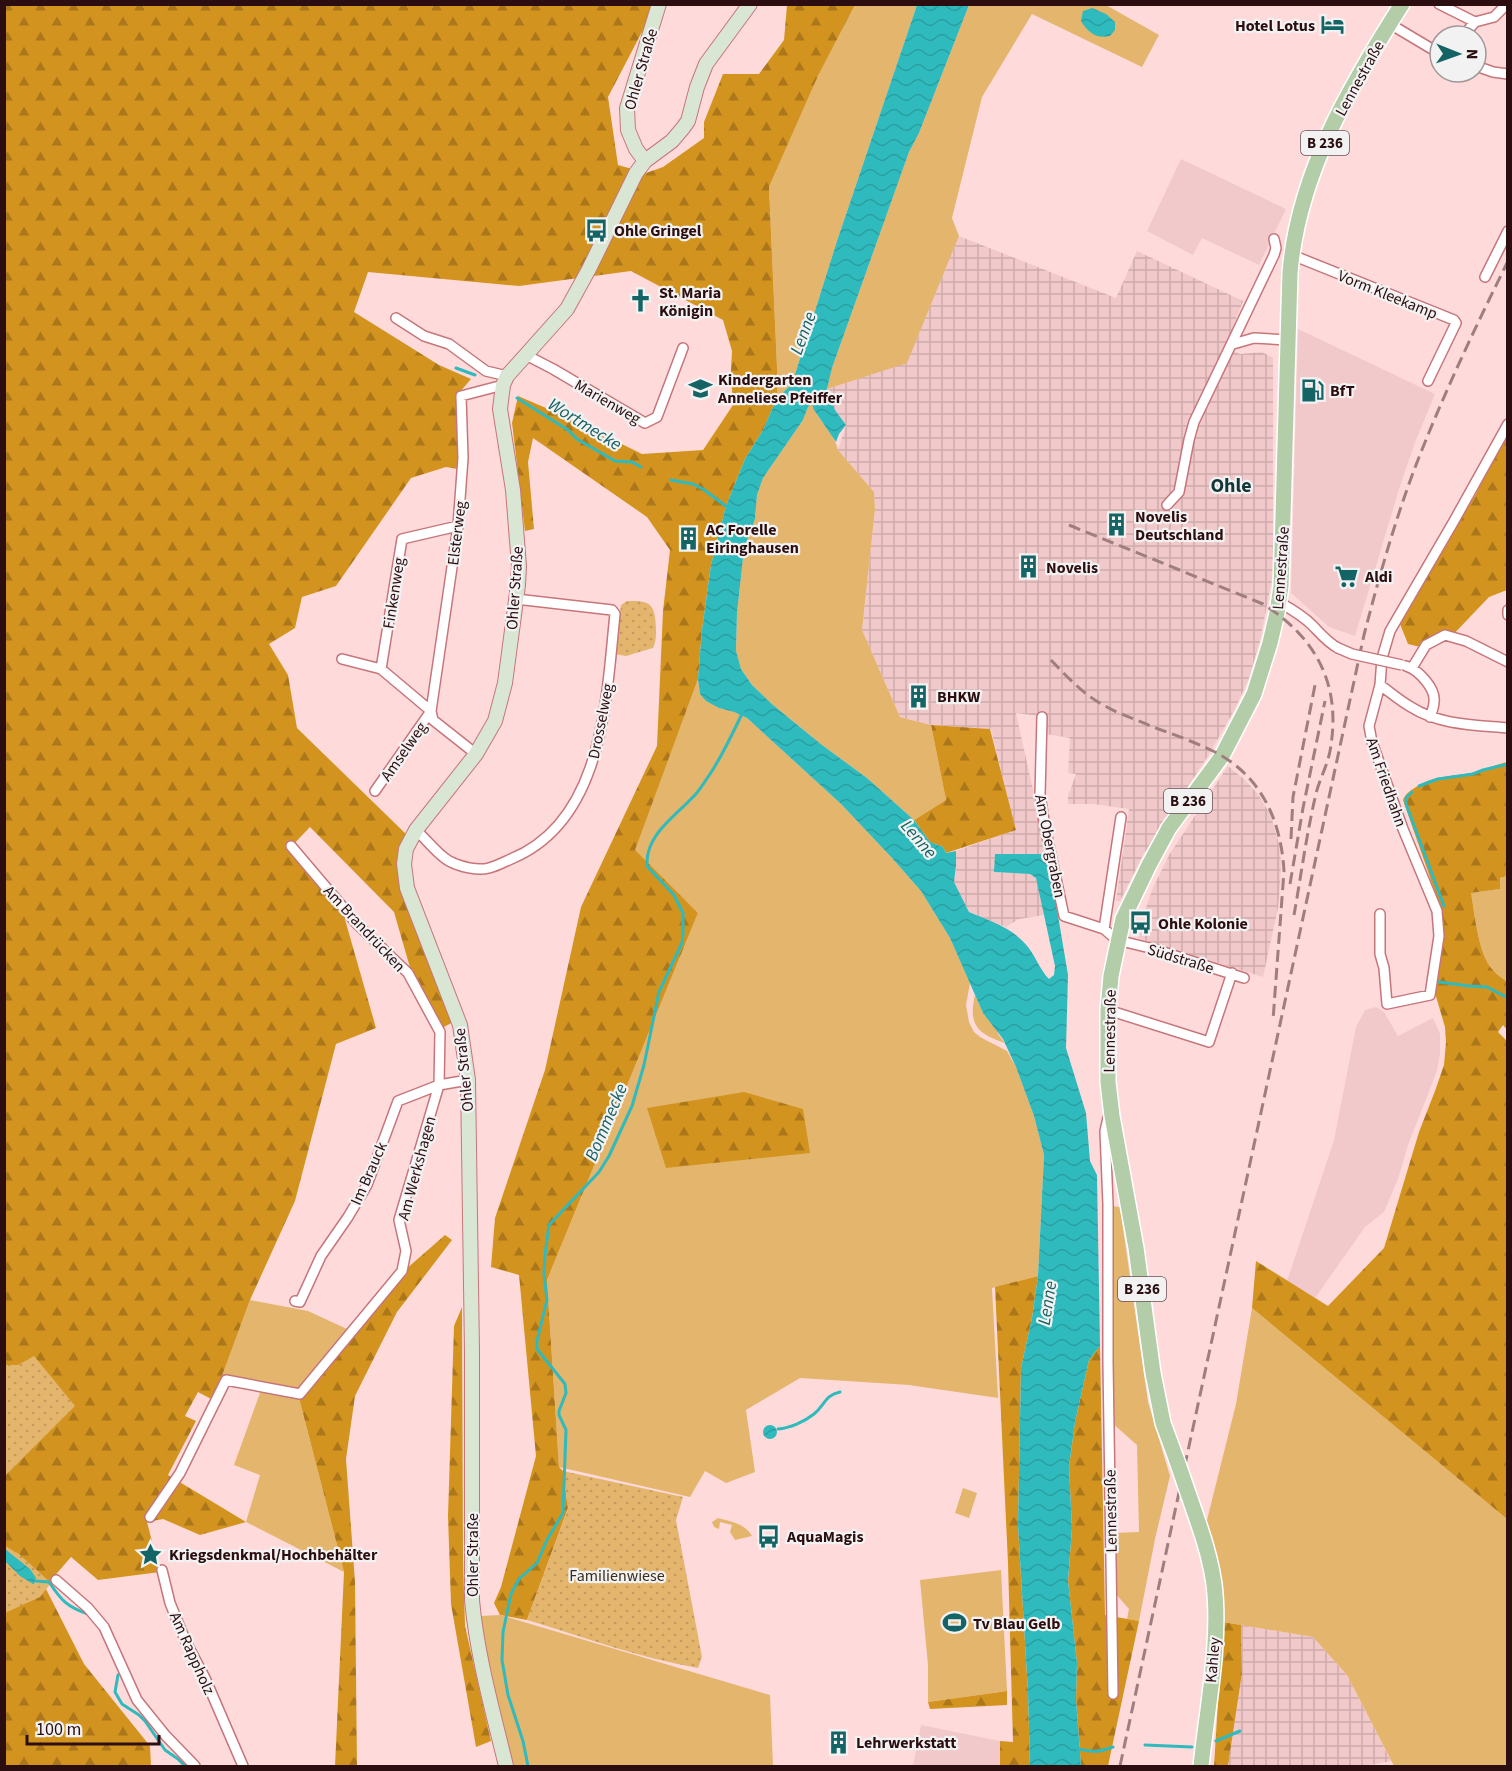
<svg xmlns="http://www.w3.org/2000/svg" width="1512" height="1771" font-family="'Source Sans 3',sans-serif">
<defs>
<pattern id="industrial-grid" width="8" height="8" patternUnits="userSpaceOnUse" patternTransform="scale(1.5)"><rect width="8" height="8" fill="#f1c9ca"/><path d="M0 4h8M4 0v8" fill="none" stroke="#cfabac"/></pattern>
<pattern id="forest-firs" width="22" height="20" patternUnits="userSpaceOnUse" patternTransform="scale(1.5)"><rect width="22" height="20" fill="#d2941f"/><path d="M5 1l3.5 6h-7zM16 11l3.5 6h-7z" fill="#ab771a"/></pattern>
<pattern id="park-dots" width="8" height="8" patternUnits="userSpaceOnUse" patternTransform="scale(1.5)"><rect width="8" height="8" fill="#e4b56d"/><path d="M2 2h.1M6 6h.1" fill="none" stroke="#c49a5d" stroke-width="1.8" stroke-linecap="round"/></pattern>
<pattern id="water-waves" width="16" height="10" patternUnits="userSpaceOnUse" patternTransform="scale(1.5)"><rect width="16" height="10" fill="#2fbabd"/><path d="M0 5q4-4 8 0t8 0" fill="none" stroke="#2a9fa1"/></pattern>
</defs>
<rect width="100%" height="100%" fill="#ffdadb"/>
<!-- built -->
<path fill="#f1c9ca" d="M1181,159L1286,209L1259,265L1202,238L1193,255L1147,231Z
M1298,329L1435,394L1416,440L1400,486L1355,636L1329,627L1291,593Z
M1376,1007L1384,1012L1398,1036L1433,1018L1440,1034V1053L1437,1071L1408,1145L1398,1179L1384,1212L1365,1227L1315,1298L1287,1281L1334,1140L1356,1027L1365,1010Z
M921,1725L1000,1741V1766H913Z"/>
<!-- industrial -->
<path fill="url(#industrial-grid)" d="M959,236L1116,298L1137,251L1243,301L1225,347L1240,354L1262,352L1273,358V575L1260,641L1249,678L1235,709L1208,756L1143,855L1120,901H1116L1129,809L1093,804H1068V796L1076,774L1068,773L1070,738L1046,734V717L1016,713L1049,862L994,872L1031,874L1036,878L1038,883L1044,915L1019,919L1006,927L969,912L954,882L956,871V851L1015,830L991,729L931,725L900,717L862,630L875,509L874,492L838,450L846,425L835,410L827,389L907,362Z
M1228,766L1244,779L1258,794L1271,816L1279,844L1281,863L1280,887L1278,908L1263,977L1138,938L1145,918L1147,904L1153,888L1169,855Z
M1241,1625L1313,1637L1347,1675L1391,1761L1367,1766H1228L1242,1673Z"/>
<!-- green -->
<path fill="#e4b56d" d="M855,5H917L837,241L792,384L777,398V367L769,187L818,76Z
M969,5H1106L1159,35L1142,67L1032,14L982,97L952,218L959,236L907,363L827,389L832,368L909,152L919,133Z
M812,403C817,421 834,432 838,450L874,492L875,509L862,630L900,717L931,725L946,800L914,820L867,778L822,745L773,705L752,685L741,669L736,652L737,613L744,549L755,519L757,495L763,478L803,420L808,407Z
M698,679L700,694L719,708L734,712L747,718L841,804L892,858L921,891L950,938L970,983L966,1005L969,1022L974,1032L980,1037L1007,1051L1016,1067L1034,1116L1044,1155L1038,1276L992,1288L998,1398L909,1385L800,1378L746,1410L755,1472L726,1483L705,1471L690,1497L559,1467L547,1280L698,913L634,851Z
M1507,876V982C1503,978 1497,975 1493,970C1478,955 1475,914 1471,893L1499,889L1500,878Z
M975,995L983,1013L997,1029L998,1034L1005,1043C977,1034 968,1024 975,995Z
M1110,1206L1120,1207L1148,1402L1170,1476L1155,1539L1139,1621L1127,1619L1129,1609L1115,1593L1113,1533L1139,1532L1137,1445L1111,1422Z
M250,1300L308,1311L347,1329L298,1388L222,1375Z
M1252,1308L1507,1519V1766H1394L1347,1675L1313,1637L1223,1622L1220,1568L1205,1528L1236,1404Z
M261,1390L299,1398L344,1572L246,1522L260,1475L234,1465Z
M963,1488L977,1493L969,1518L955,1513Z
M718,1518C732,1522 744,1523 752,1536L735,1540L730,1532L732,1525L720,1522L719,1529L714,1527L712,1522Z
M1001,1570L1007,1691L928,1702V1665L920,1580Z
M500,1615L770,1695L773,1766H506L481,1616Z"/>
<!-- forest -->
<path fill="url(#forest-firs)" d="M5,5H656L608,97L618,165L646,173L663,167L704,138V122L723,74H759L784,40L787,5H855L818,76L769,187L777,367V398L763,430L745,459L726,506L711,565L702,630L698,679L635,850L698,913L547,1280L559,1467L563,1471L568,1508L527,1620L500,1615L494,1603L501,1587L536,1456L519,1275L491,1267L495,1218L545,1070L581,907L657,746L663,611L670,550L647,517L533,438L528,462L534,529L525,531L512,423L518,396L567,417L642,454L703,450L733,405L731,371L732,351L723,320L631,271L519,286L368,272L354,312L439,365L471,379L459,393L458,469L446,467L411,478L336,586L302,597L295,628L269,644L288,675L297,728L407,835L402,849L455,1021L442,1028L411,971L394,912L310,827L289,849L344,916L376,1028L336,1044L295,1201L250,1300L213,1400L198,1392L185,1416L196,1421L168,1475L246,1522L200,1535L163,1519L147,1522L160,1572L98,1580L71,1557L45,1587L84,1664L150,1746L151,1766H5Z
M1507,430V590L1489,597L1449,639L1429,649L1408,644L1400,624L1412,600L1476,494Z
M931,725L990,729L1016,830L946,853L943,847L930,842L914,820L946,800Z
M1507,762V876L1500,878V889L1471,893C1475,914 1478,955 1493,970C1497,975 1503,978 1507,982V1030L1503,1025L1498,1032L1508,1042L1507,1519L1252,1308L1256,1261L1328,1306L1384,1248L1419,1132L1435,1091L1444,1065L1446,1042L1445,1027L1435,993L1439,972L1441,938V909L1403,800C1406,793 1410,791 1416,787C1435,775 1450,777 1471,773C1483,770 1495,765 1507,762Z
M744,1092L803,1109L810,1153L666,1168L647,1108Z
M445,1235L452,1240L397,1312L355,1396L346,1459L355,1582L357,1766H335L344,1572L299,1398L405,1270Z
M1038,1276L1032,1318L1021,1368L1018,1526L1028,1692L1030,1766H1000V1741L1013,1742L1008,1563L995,1287Z
M462,1307L463,1559L465,1626L491,1741L476,1747L451,1604L448,1516L454,1326Z
M1100,1346L1105,1615L1139,1621L1108,1766H1081L1076,1699L1077,1663L1068,1581L1072,1528L1069,1467L1075,1422L1089,1360Z
M1223,1622L1241,1625L1242,1673L1228,1766H1214Z
M1007,1691V1705L930,1709L928,1702Z"/>
<!-- park -->
<path fill="url(#park-dots)" d="M627,601C652,600 655,605 656,629C656,636 656,642 653,648L626,656L615,654L621,605Z
M34,1356L75,1406L5,1476V1365H18Z
M563,1471L683,1497L676,1520L702,1657L698,1668C640,1658 583,1637 527,1620L568,1508Z
M5,1546L19,1554L51,1583L40,1597L5,1613Z"/>
<!-- water -->
<path fill="url(#water-waves)" d="M917,5H969L919,133L909,152L832,368L827,389L835,410L846,425L839,434L836,442L814,410L812,404L808,407L803,420L763,478L757,495L755,519L744,549L737,613L736,651L741,669L752,685L773,705L822,745L867,778L914,820L930,842L943,847L946,853L956,851V866L954,882L969,912C991,921 1013,928 1028,947C1036,957 1040,970 1049,979L1054,975L1055,966L1036,878L1030,874L994,872L995,854H1041L1049,862L1068,975L1066,1048L1086,1113L1090,1161L1097,1175L1100,1346L1089,1360L1075,1422L1069,1467L1072,1528L1068,1581L1077,1663L1076,1699L1081,1766H1030L1028,1692L1018,1526L1021,1368L1032,1318L1038,1276L1044,1155L1034,1116L1016,1067L1003,1039L983,1013L950,938L921,891L892,858L841,804L747,718L734,712L719,708L706,701L700,694L698,679L702,630L711,565L726,506L745,459L763,430L777,398L792,384L837,241Z
M1092,8L1106,14L1115,22V30L1110,36C1097,39 1088,33 1081,21L1083,11Z
M763 1432a7 7 0 1 1 14 0a7 7 0 1 1-14 0Z
M5,1549L30,1569L36,1578L34,1584H33L20,1576L5,1561Z"/>
<g fill="none" stroke-linecap="round" stroke-linejoin="round">
<!-- stream -->
<path stroke="#2fbabd" stroke-width="3" d="M456,368L475,375
M517,398L568,430L577,439L615,461L632,462L641,467
M671,480L693,484L703,489L727,507
M1419,786L1438,779L1473,774L1483,770L1508,764
M1412,792L1406,798V804L1444,906
M1439,982L1469,986L1487,987L1508,998
M778,1429C790,1428 804,1422 814,1414C825,1405 825,1395 840,1392
M36,1581L49,1582C61,1600 67,1607 88,1614
M118,1675L115,1692L122,1704L139,1715L145,1721L165,1750L178,1759L185,1766
M1216,1741L1240,1731
M1145,1745L1192,1747
M1077,1749C1094,1752 1096,1753 1113,1747
M528,1766L523,1741L508,1695L502,1660L503,1632L511,1594L519,1579L537,1563L547,1540L563,1513L566,1430L559,1415V1411L566,1393L565,1384L537,1349V1341L547,1300L544,1274L545,1255L549,1225L599,1172L609,1156L632,1106L644,1065L659,992L682,943L683,934V913L674,895L647,866C645,836 673,818 691,799C698,793 703,784 708,777C722,757 732,734 743,712"/>
<defs>
<path id="street" d="M1439,4L1475,22
M1390,24L1432,49L1440,51
M1463,36L1475,22L1494,17L1507,4
M1476,66L1493,72L1508,74
M1292,255L1454,320L1456,323L1428,381
M1485,277L1508,231
M396,318L424,336L449,344L486,371L507,376
M1233,344L1254,338L1288,340
M526,355L553,369L645,423L657,417L683,348
M1167,505L1179,492L1189,440L1194,422L1274,255L1276,248L1274,239
M1279,602C1291,609 1302,615 1312,625C1321,634 1327,642 1338,648
M1508,610V615
M342,659L381,669L431,711L433,720L476,754
M1406,666C1419,670 1436,689 1434,702C1434,707 1432,712 1430,717
M1412,668L1426,645L1445,635L1466,641L1508,662
M381,669L402,539L458,526
M1380,685C1390,692 1400,701 1411,707C1439,725 1475,725 1508,728
M1042,717L1040,795L1045,827L1064,916L1104,929L1117,940L1154,949L1244,978
M375,791L431,711L458,526L463,458L461,396L503,385
M416,830C426,839 438,855 449,861C460,867 478,871 489,868C497,866 504,862 511,859C604,821 606,699 615,614L612,610L516,599
M1380,914V954L1384,968L1387,1004L1430,995L1439,936L1437,911L1403,829L1372,742L1369,726L1380,685L1382,658L1390,631L1454,521L1508,424
M1104,929L1121,817
M1108,1010L1209,1042L1232,973
M1112,1116L1108,1118L1105,1131L1108,1204V1362L1113,1694
M295,1301L300,1302L321,1256L348,1217L367,1185L398,1101L439,1085L468,1080
M150,1517L180,1473L226,1380L300,1394L402,1271L406,1251L399,1220L439,1085L440,1032L408,973L358,925L291,846
M162,1570L170,1603L186,1642L205,1678L243,1766
M56,1580L88,1608L104,1627L137,1700L166,1736L195,1766"/>
<path id="secondary" d="M645,161L636,149L628,130L627,108L659,4
M506,1766C493,1712 477,1656 472,1600V1352L468,1080L460,1025L407,888L404,864L406,849L416,830L476,754L495,721L505,683L518,585L519,566L513,490L500,409L503,385L507,376L567,309L589,269L636,173L645,161L672,141L683,128L688,121L697,87L706,64L750,4"/>
<path id="primary" d="M1177,1461L1163,1423L1153,1373L1136,1248L1112,1116L1108,1082V1010L1111,976L1123,919L1149,865L1169,828L1222,756L1254,694L1270,643L1277,613L1281,586L1290,273C1298,174 1350,86 1402,4
M1198,1522C1205,1542 1211,1562 1214,1584C1221,1641 1207,1709 1201,1766"/>
</defs>
<!-- street casing -->
<use href="#street" stroke="#c6767a" stroke-width="12"/>
<!-- secondary casing -->
<use href="#secondary" stroke="#c6767a" stroke-width="16"/>
<!-- primary casing -->
<use href="#primary" stroke="#fff" stroke-width="18"/>
<!-- street -->
<use href="#street" stroke="#fff" stroke-width="9"/>
<!-- secondary -->
<use href="#secondary" stroke="#d9e6d4" stroke-width="14"/>
<!-- primary -->
<use href="#primary" stroke="#b2cda8" stroke-width="15"/>
<!-- rail -->
<path stroke="#9f7e7f" stroke-width="3" stroke-dasharray="12 6" stroke-linecap="butt" d="M1069,525L1263,604C1317,638 1342,686 1330,751C1327,767 1318,782 1315,798C1306,837 1301,876 1294,915
M1051,660C1068,678 1085,696 1107,707C1121,715 1138,720 1153,727C1173,734 1194,742 1213,751C1261,775 1281,820 1284,871L1273,1020
M1291,839L1293,797L1316,680
M1290,884L1303,808L1325,701
M1120,1766L1364,635C1379,577 1395,520 1416,465C1443,395 1475,328 1508,261"/>
<defs>
<path id="street-bridge" d="M1338,648L1352,654L1402,665"/>
<path id="primary-bridge" d="M1177,1461L1198,1522"/>
</defs>
<!-- street-bridge casing -->
<use href="#street-bridge" stroke="#c6767a" stroke-width="12" stroke-linecap="butt"/>
<!-- primary-bridge casing -->
<use href="#primary-bridge" stroke="#fff" stroke-width="18" stroke-linecap="butt"/>
<!-- street-bridge -->
<use href="#street-bridge" stroke="#fff" stroke-width="9"/>
<!-- primary-bridge -->
<use href="#primary-bridge" stroke="#b2cda8" stroke-width="15"/>
</g>
<!-- icons -->
<defs>
<symbol id="hotel-bare" viewBox="-9 -9 18 18"><path d="M-6-4.5h1.5V1H6V5H4.5V3h-9V5H-6ZM-4 0a1.8 1.8 0 1 1 3.6 0ZM.5 0V-2.5h3Q6-2.5 6 0Z" fill="#146466" stroke="#f2f2f2" stroke-width="2.5" paint-order="stroke"/></symbol>
<symbol id="bus-bare" viewBox="-9 -9 18 18"><path d="M-5-6H5V4H4V6H2V4H-2V6H-4V4H-5ZM-3.5-4V0h7V-4ZM-3.5 1.2v1.5H-2V1.2ZM2 1.2v1.5H3.5V1.2Z" fill="#146466" stroke="#f2f2f2" stroke-width="2.5" paint-order="stroke"/></symbol>
<symbol id="church-bare" viewBox="-9 -9 18 18"><path d="M-1.2-6h2.4v3.5h3.3v2.4h-3.3V6h-2.4V-.1h-3.3v-2.4h3.3Z" fill="#146466" stroke="#f2f2f2" stroke-width="2.5" paint-order="stroke"/></symbol>
<symbol id="school-bare" viewBox="-9 -9 18 18"><path d="M0-5L7-2L0 1L-7-2ZM-4 1L0 2.5L4 1V4Q0 6-4 4Z" fill="#146466" stroke="#f2f2f2" stroke-width="2.5" paint-order="stroke"/></symbol>
<symbol id="fuel-bare" viewBox="-9 -9 18 18"><path d="M-5.5-6h7V0h2V4h1.3V-2.5L3-4.5l.8-.8L6-3V5H2.5V1h-1V6h-7ZM-4.2-4.7v3.2H.2V-4.7Z" fill="#146466" stroke="#f2f2f2" stroke-width="2.5" paint-order="stroke"/></symbol>
<symbol id="building-bare" viewBox="-9 -9 18 18"><path d="M-4-6H4V6H1V3H-1V6H-4ZM-2.5-4.3h1.7v1.8h-1.7ZM.8-4.3h1.7v1.8H.8ZM-2.5-1h1.7V.8h-1.7ZM.8-1h1.7V.8H.8Z" fill="#146466" stroke="#f2f2f2" stroke-width="2.5" paint-order="stroke"/></symbol>
<symbol id="supermarket-bare" viewBox="-9 -9 18 18"><path d="M-6-5.5h2.5l.6 2H6L4.5 2H-2.5L-4.4-4H-6ZM-1.5 3.2a1.3 1.3 0 1 0 .1 0ZM3 3.2a1.3 1.3 0 1 0 .1 0Z" fill="#146466" stroke="#f2f2f2" stroke-width="2.5" paint-order="stroke"/></symbol>
<symbol id="sight-bare" viewBox="-9 -9 18 18"><path d="M0-6L1.8-2.2L6-1.7L2.9 1.2L3.7 5.4L0 3.3L-3.7 5.4L-2.9 1.2L-6-1.7L-1.8-2.2Z" fill="#146466" stroke="#f2f2f2" stroke-width="2.5" paint-order="stroke"/></symbol>
<symbol id="stadium-bare" viewBox="-9 -9 18 18"><path d="M0-5a6.5 5 0 1 0 0 10a6.5 5 0 1 0 0-10ZM-3.5-1.8h7v3.6h-7Z" fill="#146466" stroke="#f2f2f2" stroke-width="2.5" paint-order="stroke"/></symbol>
</defs>
<g fill-rule="evenodd">
<use href="#hotel-bare" x="1316" y="8" width="33" height="33"/>
<use href="#bus-bare" x="580" y="214" width="33" height="33"/>
<use href="#church-bare" x="624" y="284" width="33" height="33"/>
<use href="#school-bare" x="684" y="372" width="33" height="33"/>
<use href="#fuel-bare" x="1296" y="374" width="33" height="33"/>
<use href="#building-bare" x="1100" y="508" width="33" height="33"/>
<use href="#building-bare" x="672" y="522" width="33" height="33"/>
<use href="#building-bare" x="1012" y="550" width="33" height="33"/>
<use href="#supermarket-bare" x="1330" y="560" width="33" height="33"/>
<use href="#building-bare" x="902" y="680" width="33" height="33"/>
<use href="#bus-bare" x="1124" y="906" width="33" height="33"/>
<use href="#bus-bare" x="752" y="1520" width="33" height="33"/>
<use href="#sight-bare" x="134" y="1538" width="33" height="33"/>
<use href="#stadium-bare" x="938" y="1606" width="33" height="33"/>
<use href="#building-bare" x="822" y="1726" width="33" height="33"/>
</g>
<g text-anchor="middle" stroke-width="4.5" stroke-linejoin="round" paint-order="stroke">
<!-- shield labels -->
<g fill="#f2f2f2" stroke="#675254" stroke-width="1.5">
<rect x="1301" y="131" width="48" height="24" rx="4.5"/>
<rect x="1164" y="789" width="48" height="24" rx="4.5"/>
<rect x="1118" y="1277" width="48" height="24" rx="4.5"/>
</g>
<g font-size="15" font-weight="bold" fill="#2c0e10">
<text x="1325" y="148">B 236</text>
<text x="1188" y="806">B 236</text>
<text x="1142" y="1294">B 236</text>
</g>
<!-- poi labels -->
<g font-size="16" font-weight="bold" fill="#2c0e10" stroke="#f2f2f2" text-anchor="start">
<text x="1315" y="31" text-anchor="end">Hotel Lotus</text>
<text x="614" y="236">Ohle Gringel</text>
<text x="659" y="298">St. Maria<tspan x="659" dy="18">Königin</tspan></text>
<text x="718" y="385">Kindergarten<tspan x="718" dy="18">Anneliese Pfeiffer</tspan></text>
<text x="1330" y="396">BfT</text>
<text x="1135" y="522">Novelis<tspan x="1135" dy="18">Deutschland</tspan></text>
<text x="706" y="535">AC Forelle<tspan x="706" dy="18">Eiringhausen</tspan></text>
<text x="1046" y="573">Novelis</text>
<text x="1365" y="582">Aldi</text>
<text x="937" y="702">BHKW</text>
<text x="1158" y="929">Ohle Kolonie</text>
<text x="787" y="1542">AquaMagis</text>
<text x="169" y="1560">Kriegsdenkmal/Hochbehälter</text>
<text x="973" y="1629">Tv Blau Gelb</text>
<text x="856" y="1748">Lehrwerkstatt</text>
</g>
<!-- street labels -->
<g font-size="16" fill="#2c0e10" stroke="#f2f2f2">
<text transform="translate(640 69) rotate(-74)" y="6">Ohler Straße</text>
<text transform="translate(1359 78) rotate(-61)" y="6">Lennestraße</text>
<text transform="translate(1388 294) rotate(22)" y="6">Vorm Kleekamp</text>
<text transform="translate(608 401) rotate(30)" y="6">Marienweg</text>
<text transform="translate(456 533) rotate(-83)" y="6">Elsterweg</text>
<text transform="translate(1280 568) rotate(-86)" y="6">Lennestraße</text>
<text transform="translate(514 588) rotate(-86)" y="6">Ohler Straße</text>
<text transform="translate(393 593) rotate(-81)" y="6">Finkenweg</text>
<text transform="translate(600 721) rotate(-79)" y="6">Drosselweg</text>
<text transform="translate(403 751) rotate(-55)" y="6">Amselweg</text>
<text transform="translate(1387 782) rotate(71)" y="6">Am Friedhahn</text>
<text transform="translate(1051 846) rotate(79)" y="6">Am Obergraben</text>
<text transform="translate(365 928) rotate(47)" y="6">Am Brandrücken</text>
<text transform="translate(1181 958) rotate(17)" y="6">Südstraße</text>
<text transform="translate(1109 1031) rotate(-89)" y="6">Lennestraße</text>
<text transform="translate(463 1070) rotate(-96)" y="6">Ohler Straße</text>
<text transform="translate(416 1168) rotate(-75)" y="6">Am Werkshagen</text>
<text transform="translate(368 1173) rotate(-66)" y="6">Im Brauck</text>
<text transform="translate(1110 1511) rotate(-91)" y="6">Lennestraße</text>
<text transform="translate(472 1555) rotate(-90)" y="6">Ohler Straße</text>
<text transform="translate(193 1653) rotate(66)" y="6">Am Rappholz</text>
<text transform="translate(1212 1660) rotate(-85)" y="6">Kahley</text>
</g>
<!-- park labels -->
<g font-size="16" fill="#392d1c" stroke="#f2f2f2">
<text x="617" y="1581">Familienwiese</text>
</g>
<!-- water labels -->
<g font-size="18" font-style="italic" fill="#196162" stroke="#f2f2f2">
<text transform="translate(803 333) rotate(-70)" y="6">Lenne</text>
<text transform="translate(585 424) rotate(32)" y="6">Wortmecke</text>
<text transform="translate(919 839) rotate(49)" y="6">Lenne</text>
<text transform="translate(606 1122) rotate(-67)" y="6">Bommecke</text>
<text transform="translate(1047 1303) rotate(-81)" y="6">Lenne</text>
</g>
<!-- quarter labels -->
<g font-size="20" font-weight="bold" fill="#133637" stroke="#f2f2f2">
<text x="1231" y="492">Ohle</text>
</g>
</g>
<!-- border -->
<rect width="1512" height="1771" fill="none" stroke="#2c0e10" stroke-width="12"/>
<!-- north arrow -->
<g transform="translate(1458 54) rotate(91)"><circle r="28" fill="#f2f2f2" stroke="#a39798" stroke-width="1.5"/>
<path d="M0-4.5L10 22L0 15L-10 22Z" fill="#146466"/>
<text y="-9" font-size="16" font-weight="bold" text-anchor="middle" fill="#2c0e10">N</text>
</g>
<!-- scale -->
<path d="M27 1735v9h132v-9" fill="none" stroke="#2c0e10" stroke-width="3"/>
<text x="36" y="1735" font-size="18" fill="#2c0e10" stroke="#f2f2f2" stroke-width="4.5" paint-order="stroke">100 m</text>
</svg>
